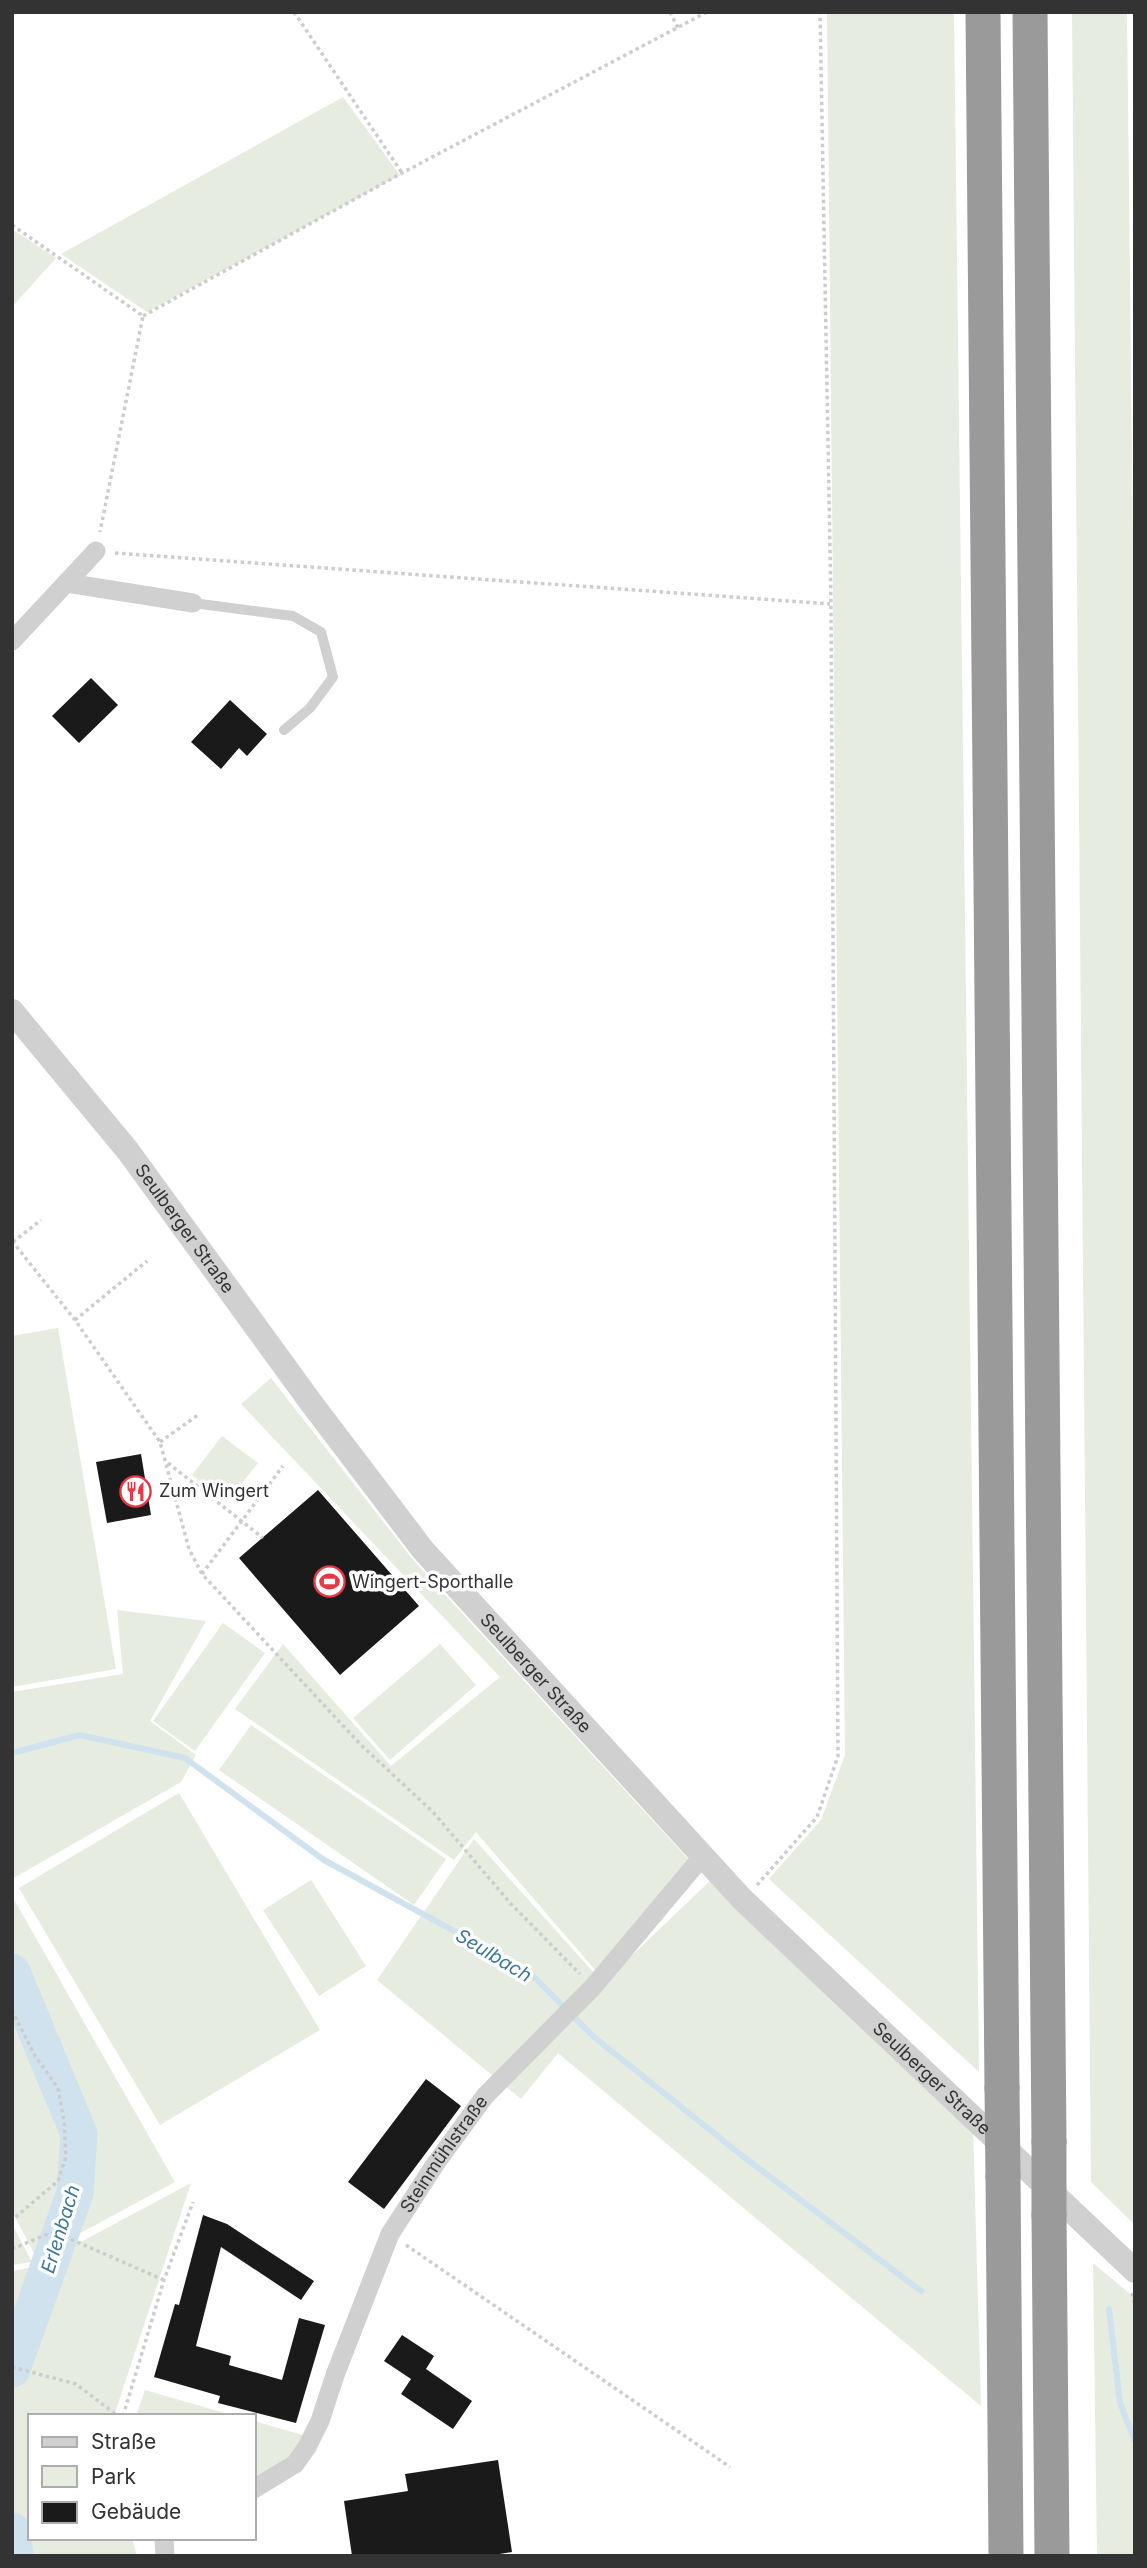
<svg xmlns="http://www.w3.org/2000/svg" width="1147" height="2568" font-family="Inter,sans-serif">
<rect width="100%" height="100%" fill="#fff"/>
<!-- green -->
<path fill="#e6ecdf" d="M827,12H954L979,2072L769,1879L821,1820L845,1755Z
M1072,12H1127L1135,722V2225L1091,2182Z
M343,97L400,175L147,312L61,254Z
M12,229L56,258L12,307Z
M58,1328L116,1669L12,1687V1336Z
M271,1378L414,1561L691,1862L602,1978L476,1832L454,1860L235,1709L283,1644L391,1766L500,1677L241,1404Z
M222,1436L258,1463L227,1502L192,1475Z
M117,1610L206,1621L150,1721L196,1755L181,1782L12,1879V1692L123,1674Z
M223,1623L265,1653L195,1751L153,1721Z
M440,1644L476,1685L390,1760L353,1718Z
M251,1725L446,1859L414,1905L219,1770Z
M179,1793L320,2030L160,2125L19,1888Z
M474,1839L603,1983L710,1881L973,2128L981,2406L558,2053L521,2099L377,1980Z
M311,1880L366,1966L319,1996L263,1910Z
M12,1896L175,2182L36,2257L12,2211Z
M191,2183L114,2416H30V2538H132L137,2556H12V2271L34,2267Z
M12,2224L32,2262L12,2265Z
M1093,2263L1135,2298V2556H1097Z
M145,2390L235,2416H136Z
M254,2421L303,2435L297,2454L254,2479Z"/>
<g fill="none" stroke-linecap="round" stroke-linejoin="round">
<!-- stream -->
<path stroke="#cfe2ee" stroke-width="6" d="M12,1753L80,1735L185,1758L324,1860L529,1972L594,2037L745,2158L921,2291
M1109,2309L1120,2403L1135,2441"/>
<!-- river -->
<path stroke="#cfe2ee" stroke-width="37" d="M12,1972L79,2134L75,2193L12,2369
M12,2531L15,2556"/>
</g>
<!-- building -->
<path fill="#1a1a1a" d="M91,678L118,705L79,743L52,716Z
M230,700L267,734L247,756L239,748L221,769L191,742Z
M141,1454L151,1515L107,1523L96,1462Z
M318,1490L419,1606L340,1675L239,1558Z
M426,2079L461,2106L384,2209L348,2182Z
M203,2215L227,2224L314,2281L301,2300L221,2247L196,2346L231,2356L229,2365L282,2380L299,2318L325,2325L296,2423L218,2403L220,2396L154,2377L175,2304L179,2305Z
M402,2335L434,2356L426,2369L472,2401L453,2429L401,2394L411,2379L384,2361Z
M498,2460L512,2552L488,2556H352L344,2501L408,2491L405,2474Z"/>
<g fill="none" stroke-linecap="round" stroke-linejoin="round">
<!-- path -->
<path stroke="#cdcdcd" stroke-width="3.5" stroke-dasharray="3.5 3.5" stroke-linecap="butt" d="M294,12L402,173
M670,12L678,28
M12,225L143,316L100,532
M143,316L402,173L707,12
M115,553L830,604
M12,1241L75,1320L160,1442L189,1549L202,1574L361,1745L433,1812L511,1904L580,1974
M13,1242L41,1220
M75,1320L147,1261
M160,1442L198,1415
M168,1463L263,1538
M202,1574L283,1466
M757,1885L817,1817L838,1756L831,604L820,12
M12,2010L35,2056L58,2088L64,2121L66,2157L58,2181L12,2220
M406,2245L730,2467
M12,2249L50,2233L68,2238L164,2280
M1132,2293L1135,2305
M12,2367L76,2384L118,2416
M123,2416L164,2280L193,2202"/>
<!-- service -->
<path stroke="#d0d0d0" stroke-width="10" d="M193,603L293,616L321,632L333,677L310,708L284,730"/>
<!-- minor -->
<g stroke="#d0d0d0" stroke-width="19">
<path d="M67,583L193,603"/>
<path d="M12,641L96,551"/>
<path id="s1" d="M254,2489L295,2464L307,2447L320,2421L335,2375L390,2234L436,2163L485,2096L593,1987L702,1857"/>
<path d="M164,2538L165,2556"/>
</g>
<!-- tertiary -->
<path stroke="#d0d0d0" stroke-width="24" id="s2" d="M12,1011L128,1151L312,1404L423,1550L742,1899L1135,2271"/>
<!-- motorway -->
<path stroke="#9a9a9a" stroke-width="35" d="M983,12L1002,2088
M1030,12L1049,2142
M1003,2176L1006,2556
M1049,2215L1052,2556"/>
<!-- motorway-bridge -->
<path stroke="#9a9a9a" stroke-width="35" d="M1002,2088L1003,2176
M1049,2142V2215"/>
</g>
<!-- icons -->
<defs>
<symbol id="restaurant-ring" viewBox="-11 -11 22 22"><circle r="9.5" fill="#fff" stroke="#e63946" stroke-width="1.5"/><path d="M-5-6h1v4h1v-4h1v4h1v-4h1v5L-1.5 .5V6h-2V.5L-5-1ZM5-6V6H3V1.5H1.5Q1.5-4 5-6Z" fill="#e63946"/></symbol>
<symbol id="stadium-ring" viewBox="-11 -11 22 22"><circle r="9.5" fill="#fff" stroke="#e63946" stroke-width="1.5"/><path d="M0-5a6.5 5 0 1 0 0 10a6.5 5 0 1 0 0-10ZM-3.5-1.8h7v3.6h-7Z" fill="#e63946"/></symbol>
</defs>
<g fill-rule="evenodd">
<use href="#restaurant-ring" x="118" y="1474" width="35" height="35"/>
<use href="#stadium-ring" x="312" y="1564" width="35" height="35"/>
</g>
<g text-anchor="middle" stroke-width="7" stroke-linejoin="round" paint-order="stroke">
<!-- street labels -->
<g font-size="18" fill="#333" stroke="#fff">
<text dy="6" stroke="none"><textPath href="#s2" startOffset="278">Seulberger Straße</textPath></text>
<text dy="6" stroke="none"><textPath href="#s2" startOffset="845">Seulberger Straße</textPath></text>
<text dy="6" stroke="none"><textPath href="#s2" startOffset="1412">Seulberger Straße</textPath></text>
<text dy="6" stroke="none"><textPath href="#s1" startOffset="394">Steinmühlstraße</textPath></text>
</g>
<!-- poi labels -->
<g font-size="18" fill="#333" stroke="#fff" text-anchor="start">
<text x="159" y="1497">Zum Wingert</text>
<text x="352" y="1588">Wingert-Sporthalle</text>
</g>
<!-- water labels -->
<g font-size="19" font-style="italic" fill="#3f7597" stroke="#fff">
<text transform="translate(494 1955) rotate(31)" y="7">Seulbach</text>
<text transform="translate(60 2229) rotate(-73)" y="7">Erlenbach</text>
</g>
</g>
<!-- border -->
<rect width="1147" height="2568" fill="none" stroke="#333333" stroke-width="28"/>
<!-- legend -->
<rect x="28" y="2414" width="228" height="126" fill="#ffffff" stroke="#adadad" stroke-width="2"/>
<rect x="42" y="2437" width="35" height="10" fill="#d0d0d0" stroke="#adadad" stroke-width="2"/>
<text x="91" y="2449" font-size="21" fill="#333333">Straße</text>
<rect x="42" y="2466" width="35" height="21" fill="#e6ecdf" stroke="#adadad" stroke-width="2"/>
<text x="91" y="2484" font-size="21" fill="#333333">Park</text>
<rect x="42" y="2502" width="35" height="21" fill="#1a1a1a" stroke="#adadad" stroke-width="2"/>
<text x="91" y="2519" font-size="21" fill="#333333">Gebäude</text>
</svg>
